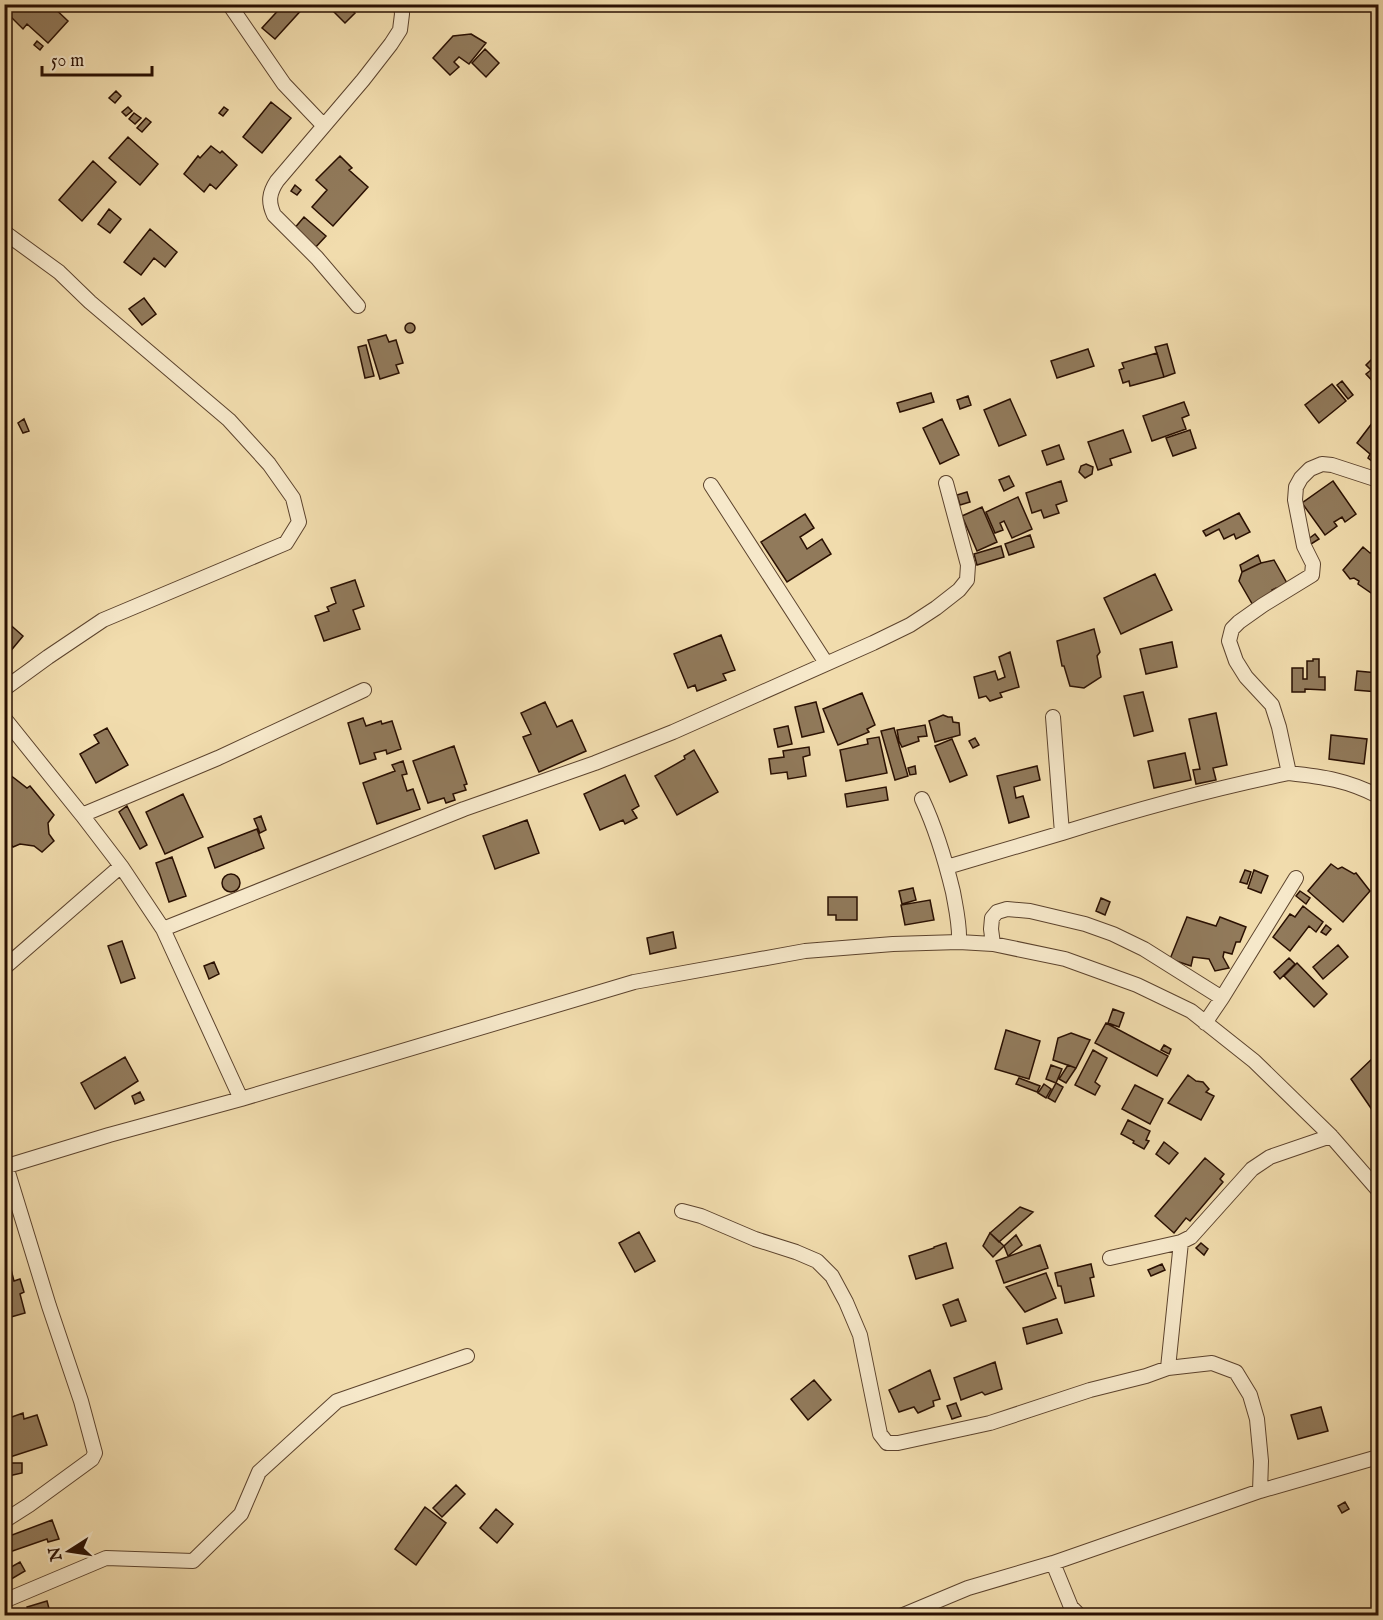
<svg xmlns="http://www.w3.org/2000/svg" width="1383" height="1620" font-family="'IM FELL English',serif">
<rect width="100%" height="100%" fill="#f1dcad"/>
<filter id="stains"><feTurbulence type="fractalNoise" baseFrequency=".00333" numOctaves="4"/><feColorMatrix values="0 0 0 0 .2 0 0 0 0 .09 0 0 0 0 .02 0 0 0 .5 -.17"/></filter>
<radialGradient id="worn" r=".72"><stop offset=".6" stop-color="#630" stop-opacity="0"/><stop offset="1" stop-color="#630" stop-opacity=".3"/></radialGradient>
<!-- building -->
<path fill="#917a5b" stroke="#2a1002" stroke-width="1.5" d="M13,4H50L68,21L48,43L27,24L23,29L6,12Z
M284,4L305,6L275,39L262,28Z
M326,4H354L350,9L355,13L345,23Z
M471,34L486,43L469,64L459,57L454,62L459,67L450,75L433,58L453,36Z
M37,41L43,46L40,50L34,45Z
M485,49L499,63L486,77L472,63Z
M116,91L121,96L115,103L109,98Z
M271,102L291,118L262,153L243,137Z
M128,107L132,111L126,116L122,112Z
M224,107L228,110L223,116L219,113Z
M4,109L11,114L4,122Z
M134,113L141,118L135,124L129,119Z
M146,118L151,122L142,132L137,128Z
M128,137L158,164L140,185L109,158Z
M211,146L220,153L222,151L237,165L216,189L210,184L204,192L184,174L198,156L200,158Z
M340,156L352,168L349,170L368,187L333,226L312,207L327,190L316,180Z
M93,161L116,182L82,221L59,200Z
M295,185L301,190L297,195L291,191Z
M109,209L121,219L110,233L98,224Z
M304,217L326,236L314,249L293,230Z
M150,229L177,252L165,267L154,258L141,275L124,262Z
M144,298L156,314L142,325L129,309Z
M405 328a5 5 0 1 1 10 0a5 5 0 1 1-10 0Z
M386,335L389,342L396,340L403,363L396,365L399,373L380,379L368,340Z
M1167,344L1175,373L1164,377L1155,347Z
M366,345L374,376L365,378L358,347Z
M1088,349L1094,366L1057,378L1051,361Z
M1157,353L1164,377L1130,386L1129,381L1123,383L1119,370L1124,368L1122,363Z
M1378,353V387L1366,374L1371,370L1366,365Z
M1342,381L1353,395L1348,399L1337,385Z
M1332,384L1346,401L1319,423L1305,405Z
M931,393L934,402L900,412L897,403Z
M968,396L971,405L960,409L957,400Z
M1010,399L1026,435L999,446L984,410Z
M1184,402L1189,415L1182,418L1186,429L1152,441L1143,416Z
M24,419L29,431L23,433L18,423Z
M942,419L959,455L940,464L923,428Z
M1373,422L1378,427V466L1368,458L1370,454L1357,443Z
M1123,430L1131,452L1110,459L1112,465L1098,470L1088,442Z
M1190,430L1196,448L1173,456L1166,438Z
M1059,445L1064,459L1047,465L1042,451Z
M1086,464L1093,467L1092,474L1085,478L1079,472L1081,466Z
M1009,476L1014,486L1004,491L999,480Z
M1061,481L1067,501L1056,505L1059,513L1044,518L1041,510L1032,513L1026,493Z
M1333,481L1356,514L1345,522L1342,517L1334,522L1337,526L1325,535L1302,503Z
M967,492L970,502L960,505L957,495Z
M1018,497L1032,529L1012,538L1004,521L1000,523L1003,530L995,533L986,512Z
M982,507L997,542L977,551L962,516Z
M1239,513L1250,532L1236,539L1234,534L1224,539L1219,529L1206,536L1203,531Z
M805,514L814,528L800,537L807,549L822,539L831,554L787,582L761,542Z
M1315,534L1319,539L1311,544L1307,540Z
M1030,535L1034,547L1009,555L1005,544Z
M1001,546L1004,557L977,565L974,554Z
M1363,547L1370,553L1378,552V596L1377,597L1358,584L1359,581L1354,578L1350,579L1343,570Z
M1258,555L1261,563L1242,572L1240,565Z
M1274,560L1288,585L1277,591L1276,588L1272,590L1275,595L1254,607L1239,581L1242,572L1261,563Z
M1155,574L1172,610L1121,634L1104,598Z
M355,580L364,606L353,610L360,629L324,641L315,616L329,611L327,607L336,603L331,588Z
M4,610L11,616L6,621L23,636L4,659Z
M1094,629L1100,652L1097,656L1101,677L1084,688L1070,686L1064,666H1062L1057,641Z
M721,635L735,670L723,674L726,680L697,691L695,685L688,688L674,654Z
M1172,642L1177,667L1146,674L1140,649Z
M1010,652L1019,687L1000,693L1002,697L990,701L986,696L979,698L974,677L995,671L998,680L1005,677L999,657Z
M1313,659H1319V677H1325V690L1305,689V692H1292V668H1303V679H1307V661H1313Z
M1357,671L1378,673V692L1355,690Z
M1143,692L1153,731L1134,736L1124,696Z
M862,693L875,725L867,729L869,732L838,745L823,709Z
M545,702L557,727L572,720L586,751L539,772L523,737L531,734L521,713Z
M816,702L824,732L802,737L795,707Z
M1216,713L1227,765L1213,768L1216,780L1196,784L1193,770L1200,769L1189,719Z
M943,715L948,717H952L953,722L959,723L960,735L935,742L929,721Z
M363,718L366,726L381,721L382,724L392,721L401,749L387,754L386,750L374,753L376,759L360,764L348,723Z
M925,725L927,736L918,737L919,741L902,747L899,741L897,730Z
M788,726L792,744L778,747L774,729Z
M107,728L128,765L96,783L80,754L99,743L94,735Z
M894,728L908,776L895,780L881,731Z
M1331,735L1367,739L1364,764L1329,759Z
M879,737L887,773L846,781L840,750L868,744L867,739Z
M975,738L979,745L973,748L969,741Z
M952,739L967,775L950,782L935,746Z
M454,746L467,784L464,785L466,790L453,794L455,800L446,803L444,798L428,803L413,761Z
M809,747L810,755L803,757L806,776L788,779L787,772L771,774L769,759L784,757L783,751Z
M694,750L718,792L677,815L655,776L685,759L684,756Z
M1185,753L1191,780L1154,788L1148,761Z
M403,761L407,774L402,775L407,791L413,789L420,809L377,824L363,783L395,771L392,765Z
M915,766L916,774L910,775L908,768Z
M1037,766L1040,780L1014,787L1016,798L1023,796L1029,817L1009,823L997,776Z
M5,771L27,788L30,786L54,815L48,823L49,834L54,841L42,852L34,846L20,844L13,847L4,836Z
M625,775L639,806L632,810L637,818L625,824L623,820L600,830L584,794Z
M886,787L888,800L847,807L845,794Z
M183,794L203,837L165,854L146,812Z
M127,806L147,845L140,849L119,812Z
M261,816L266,830L260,833L254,819Z
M527,820L539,853L495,869L483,836Z
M257,829L264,848L215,868L208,848Z
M172,857L186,896L169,902L156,863Z
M1331,864L1338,869L1342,867L1354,874L1356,873L1370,891L1343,922L1308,891Z
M1245,870L1251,872L1247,884L1240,882Z
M1254,870L1268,876L1261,893L1248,888Z
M222 883a9 9 0 1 1 18 0a9 9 0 1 1-18 0Z
M913,888L916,900L902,904L899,891Z
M1300,891L1310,898L1306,904L1296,896Z
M828,897H857V920H836V915H828Z
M1101,898L1110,902L1105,915L1096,911Z
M930,900L934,920L905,925L901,905Z
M1303,906L1323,922L1316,932L1309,926L1290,951L1273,937L1290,914L1295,917Z
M1187,917L1216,926L1220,917L1246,927L1240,942H1236L1232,954L1224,952L1223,957L1229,968L1215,971L1209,959L1193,957L1191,966L1170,959Z
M1326,925L1331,929L1326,935L1321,932Z
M673,932L676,948L650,954L647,938Z
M122,941L135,978L121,983L108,946Z
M1338,945L1348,957L1323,979L1313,967Z
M1289,958L1295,964L1280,979L1274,972Z
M214,962L219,974L209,979L204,966Z
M1297,963L1327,994L1314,1007L1284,976Z
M1113,1009L1124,1013L1119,1027L1108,1023Z
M1106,1023L1168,1056L1157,1076L1095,1043Z
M1006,1030L1040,1041L1029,1079L995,1069Z
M1071,1033L1090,1040L1076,1068L1053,1060L1058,1038Z
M1164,1045L1171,1049L1169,1054L1161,1050Z
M1093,1050L1107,1058L1095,1082L1100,1086L1095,1095L1075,1085Z
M1376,1055H1378V1116L1377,1117L1351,1079Z
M125,1057L138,1081L95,1109L81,1083Z
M1051,1065L1062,1069L1056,1083L1046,1079Z
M1068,1065L1076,1068L1066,1083L1059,1079Z
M1188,1075L1196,1081L1203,1082L1209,1089L1206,1092L1214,1096L1201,1120L1168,1103Z
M1019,1078L1040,1086L1037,1092L1016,1084Z
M1056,1083L1063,1087L1055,1102L1048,1098Z
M1044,1084L1051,1089L1046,1098L1038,1093Z
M1135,1085L1163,1099L1150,1124L1122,1109Z
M140,1092L144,1100L135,1104L132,1096Z
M1128,1120L1150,1131L1146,1140L1149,1141L1144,1149L1133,1143L1134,1141L1121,1134Z
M1164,1142L1178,1153L1169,1164L1156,1154Z
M1205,1158L1224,1174L1220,1179L1223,1182L1190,1221L1186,1218L1174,1233L1155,1216Z
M1020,1207L1033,1212L999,1242L990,1233Z
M639,1232L655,1261L635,1272L619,1243Z
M990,1233L1004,1246L993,1257L983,1246Z
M1016,1235L1022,1245L1008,1256L1004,1246Z
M946,1243L953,1268L916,1279L909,1256L934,1248V1247Z
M1201,1243L1208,1249L1204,1255L1196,1248Z
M1040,1245L1048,1268L1004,1283L996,1261Z
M8,1258L14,1281L20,1279L24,1292L20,1294L25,1313L4,1319V1259Z
M1091,1264L1094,1277L1090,1278L1094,1296L1065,1303L1061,1286H1058L1055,1273Z
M1162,1264L1165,1270L1151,1276L1148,1270Z
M1046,1273L1056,1298L1025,1312L1006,1287Z
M958,1299L966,1321L951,1326L943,1305Z
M1057,1319L1062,1333L1027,1344L1023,1328Z
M995,1362L1002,1389L985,1395L982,1392L961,1400L954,1378Z
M930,1370L940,1399L933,1401L934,1406L918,1413L914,1407L899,1412L889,1390Z
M814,1380L831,1400L808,1420L791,1399Z
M956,1403L961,1416L952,1419L947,1406Z
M1321,1407L1328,1431L1298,1439L1291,1415Z
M4,1412H7L9,1418L23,1413L24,1419L37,1415L47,1445L4,1459Z
M4,1463H22V1473L4,1477Z
M456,1485L465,1494L442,1517L433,1508Z
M1345,1502L1349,1509L1342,1513L1338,1506Z
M425,1507L446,1523L416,1565L395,1549Z
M496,1509L513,1524L497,1543L480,1528Z
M52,1520L59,1539L48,1542L47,1539L4,1554V1538Z
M20,1562L25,1571L8,1581L4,1575V1571Z
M47,1601L51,1616H29L27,1607Z
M14,1610L16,1616H4V1614Z"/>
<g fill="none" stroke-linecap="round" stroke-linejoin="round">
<defs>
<path id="minor" d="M229,4L284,84L324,126
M4,232L59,272L90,302L229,420L269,464L293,498L299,522L286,543L103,620L48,657L4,689
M358,306L317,258L274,215C268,202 269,193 277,181L363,80L391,44L400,30L402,14L401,4
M711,485L826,663
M1053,717L1062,833C1138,809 1211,789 1289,773L1279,727L1272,705L1246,677L1236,661L1229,641L1232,629L1239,622L1263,605L1312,575L1313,564L1304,546L1295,500L1296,487L1301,478L1310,469L1322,464L1332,465L1378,480
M4,718L82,815L121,866L163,929L241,1099
M1289,773C1324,777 1347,780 1378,796
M922,799C936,829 945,859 953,892C956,909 960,925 959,942
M82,815L218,758L364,690
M947,867L1062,833
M163,929L464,809L595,763L673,732L873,643L910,625L936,608L959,590L967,580L968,565L946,483
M993,944L991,929L992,918L997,912L1007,909L1030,911L1085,924L1113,934L1144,949L1222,998L1296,878
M4,968L121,866
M1205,1023L1222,998
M4,1167L109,1135L241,1099L634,982L805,951L893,944L959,942L993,944L1065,959L1137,985L1191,1011L1254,1061L1331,1136L1378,1190
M682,1211L701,1216L755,1239L796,1252L817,1261L832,1276L846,1302L860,1335L880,1434L887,1443H898L990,1423L1090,1390L1146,1376L1168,1368L1212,1363L1236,1372L1250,1395L1257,1419L1261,1461L1260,1491
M1110,1258L1181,1242L1191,1237L1252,1169L1270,1157L1331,1136
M1168,1368L1181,1242
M4,1521L29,1505L92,1459L95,1453L81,1401L49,1306L6,1166
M1053,1563L1071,1607L1080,1616
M4,1601L106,1558L193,1561L241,1514L259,1472L337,1401L467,1356
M901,1616L968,1588L1053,1563L1260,1491L1378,1457"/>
</defs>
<!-- minor casing -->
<use href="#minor" stroke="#5c432d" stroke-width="16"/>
<!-- minor -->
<use href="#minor" stroke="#f6e8ca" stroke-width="14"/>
</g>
<!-- margin -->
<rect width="1383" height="1620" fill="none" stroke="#f1dcad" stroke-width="24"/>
<rect x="6" y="6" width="1371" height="1608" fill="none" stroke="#2a1002" stroke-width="3"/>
<rect x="12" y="12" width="1359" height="1596" fill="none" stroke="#2a1002" stroke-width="1.5"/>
<!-- north arrow -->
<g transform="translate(69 1551) rotate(258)" stroke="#f6e8ca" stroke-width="4.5" paint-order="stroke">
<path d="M0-4.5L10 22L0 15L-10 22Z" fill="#2a1002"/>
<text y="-9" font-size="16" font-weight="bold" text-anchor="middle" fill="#2a1002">N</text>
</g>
<!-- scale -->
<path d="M42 66v9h110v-9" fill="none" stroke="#2a1002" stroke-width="3"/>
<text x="51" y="66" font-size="18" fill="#2a1002" stroke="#f6e8ca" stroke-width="4.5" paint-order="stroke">50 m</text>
<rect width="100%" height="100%" filter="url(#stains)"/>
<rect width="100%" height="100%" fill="url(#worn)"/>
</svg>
